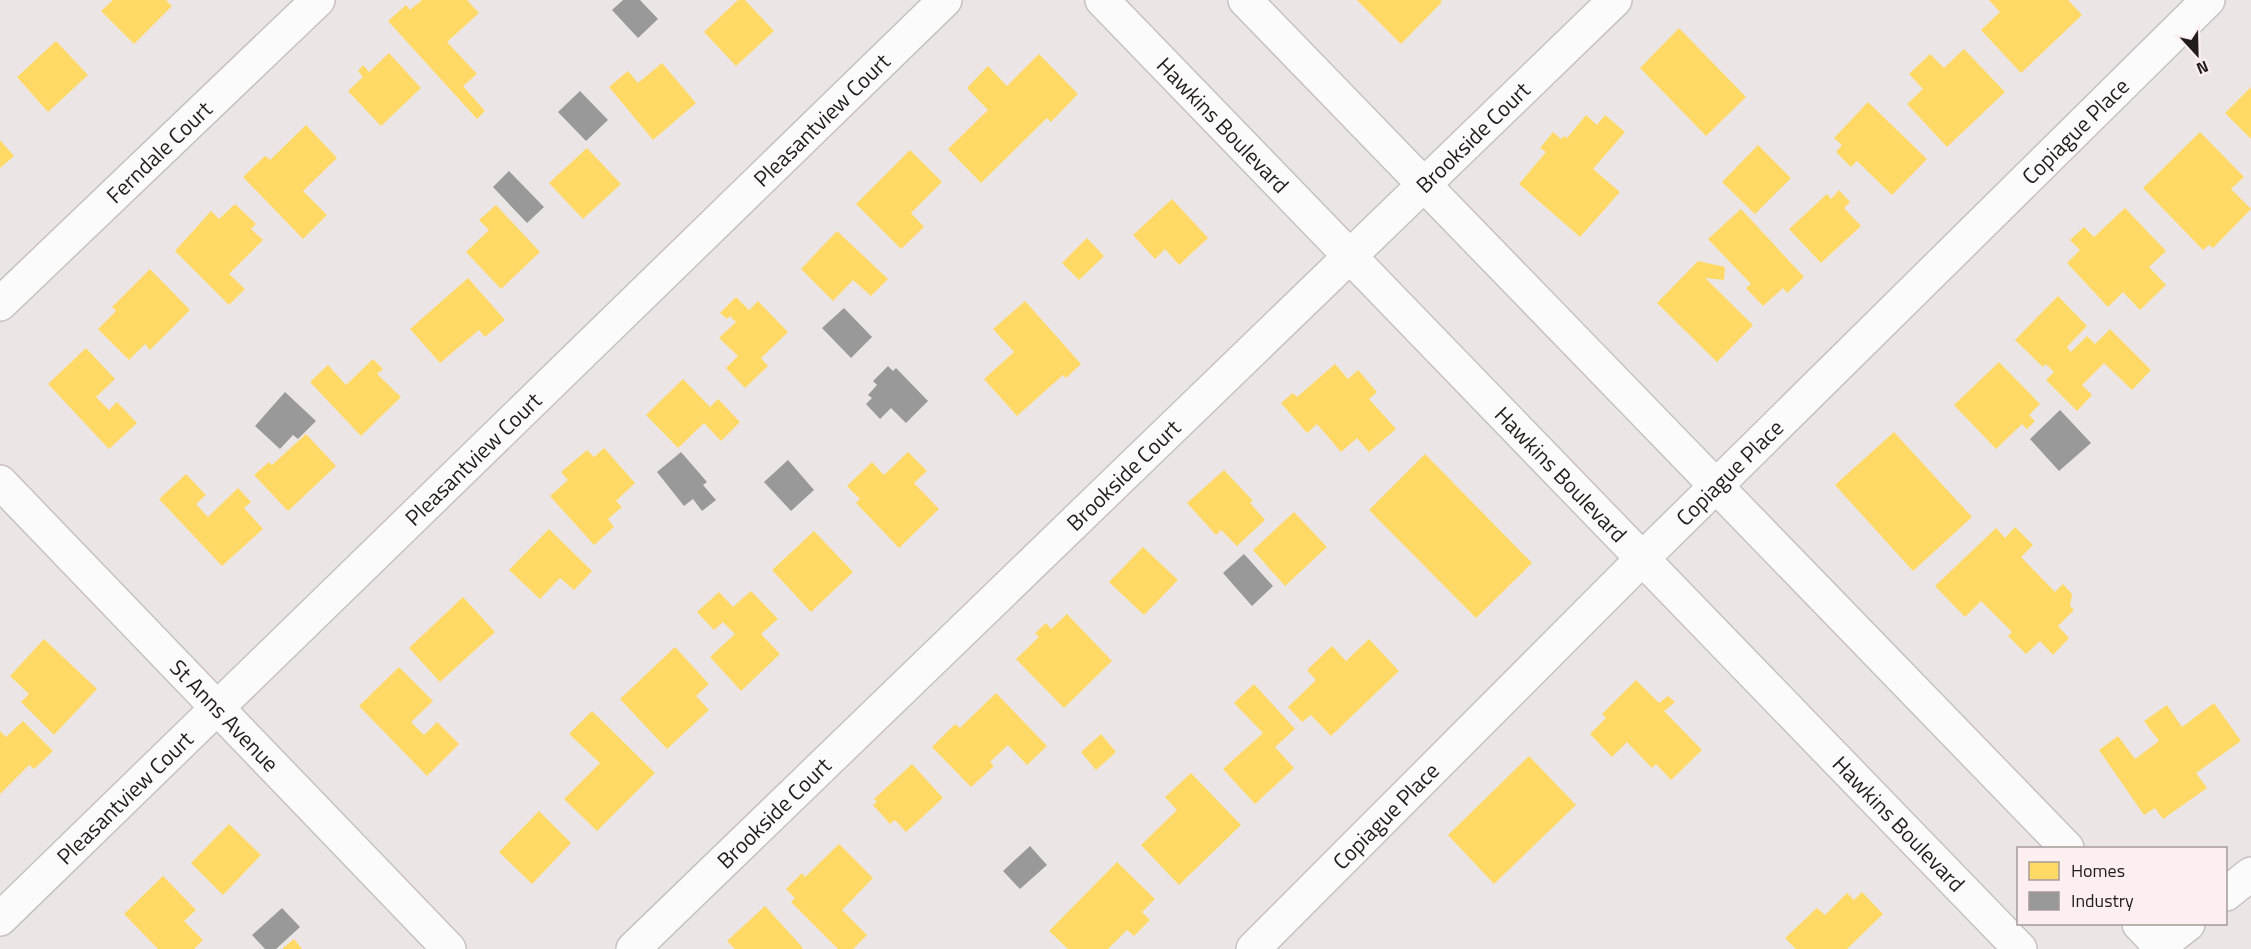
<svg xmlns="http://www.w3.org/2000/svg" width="2251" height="949" font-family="'Titillium Web',sans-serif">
<rect width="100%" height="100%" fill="#ece5e5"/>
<!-- homes -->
<path fill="#ffd966" d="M113,0H166L172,6L134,44L101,11Z
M422,0H467L479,13L447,42L477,74L463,86L485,111L477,119L388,21L406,5L410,10Z
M738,0H745L774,31L736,66L704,32Z
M1357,0H1440L1442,2L1401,44Z
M1989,0H2068L2082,15L2021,73L1981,30L2000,12Z
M1679,28L1746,97L1706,136L1640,68Z
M56,41L88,75L48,112L17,77Z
M1964,49L2005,92L1947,147L1907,104L1923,89L1909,74L1930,54L1944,68Z
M389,53L421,88L381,126L348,91L363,77L358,71L363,65L369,72Z
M1039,54L1078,94L1051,122L1047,118L981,183L948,149L988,110L967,88L988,66L1007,86Z
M662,63L696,103L653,140L609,87L628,71L638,83Z
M2251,87V139L2225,113Z
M1868,102L1927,159L1892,195L1857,161L1851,167L1836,152L1842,145L1834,138Z
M1586,115L1597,125L1605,115L1625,132L1593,169L1620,192L1580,237L1519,184L1546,152L1540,148L1553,132L1561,139L1564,136L1567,138Z
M306,125L337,158L303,191L327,215L303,239L243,177L265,156L270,160Z
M2200,132L2244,177L2231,189L2251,209L2213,248L2209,245L2203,250L2143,188Z
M0,140L14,156L0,168Z
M1758,145L1791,178L1755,214L1722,182Z
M587,148L621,184L583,219L549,183Z
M910,150L942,182L911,213L924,227L901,249L856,204Z
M1839,190L1850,202L1844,208L1861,226L1821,263L1789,229L1827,194L1831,199Z
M1172,199L1208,238L1179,265L1165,249L1155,259L1133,235Z
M235,204L256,224L251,229L263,240L229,274L245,289L229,305L175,251L211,211L219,219Z
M496,205L540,252L501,289L466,252L489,230L479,220Z
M2125,208L2166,251L2149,267L2166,285L2140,310L2123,292L2108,307L2067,263L2080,250L2070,240L2084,227L2094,237Z
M1741,209L1804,277L1787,293L1783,288L1763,306L1746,288L1751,284L1708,239Z
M837,231L888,279L871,296L853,280L833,301L801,269Z
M1087,238L1104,256L1079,280L1062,263Z
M1698,261L1725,267L1724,280L1705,278L1753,325L1717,362L1657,303Z
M150,269L190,310L150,350L145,344L129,360L98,329L116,311L112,307Z
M468,278L505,320L485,337L479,330L440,363L410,329Z
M2058,296L2087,326L2067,347L2071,352L2087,336L2095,344L2110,329L2151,370L2132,390L2104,363L2082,385L2092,395L2077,411L2046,380L2054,372L2046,364L2043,367L2015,340Z
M736,297L749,310L758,301L788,332L761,358L768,366L745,388L726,368L738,356L719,338L736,322L730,316L727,319L720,313Z
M1025,301L1081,364L1066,378L1063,375L1017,416L984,379L1014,352L993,329Z
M86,348L115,379L96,397L109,410L117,402L137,423L109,449L48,384Z
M373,359L383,369L377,374L401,397L361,436L310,382L328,365L346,385Z
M1999,362L2040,404L2029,415L2035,421L2027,429L2022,424L1996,449L1954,405Z
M1335,364L1348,379L1358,370L1377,392L1369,399L1396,429L1369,452L1357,438L1341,452L1317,424L1307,433L1281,403L1293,393L1297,397Z
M683,379L710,407L718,399L740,422L721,441L704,423L678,448L646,415Z
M1894,432L1972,517L1913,571L1835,485Z
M306,434L336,466L288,511L254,475L269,462L272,465Z
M604,448L635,483L616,501L622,507L608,519L614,527L594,545L550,496L568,480L561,472L587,450L594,457Z
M908,452L927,471L914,483L939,509L899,548L856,503L860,499L847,486L872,462L884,475Z
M1425,454L1532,563L1476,618L1369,510Z
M1224,470L1253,501L1250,503L1265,520L1237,546L1221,530L1216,535L1187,503Z
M186,474L206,495L196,504L208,517L238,488L251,502L244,508L263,529L222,566L159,499Z
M1294,512L1327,547L1285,586L1253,550Z
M2015,527L2033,545L2021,557L2055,592L2063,584L2072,594L2070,606L2074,610L2058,626L2069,638L2053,655L2040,641L2026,654L2008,636L2012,632L1981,601L1965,617L1935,586L1996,528L2005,538Z
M549,529L592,571L574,590L560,578L540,599L509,570Z
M814,531L853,572L811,612L772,570Z
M1143,547L1178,580L1144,615L1109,582Z
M751,591L778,619L761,634L780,654L741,691L710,657L735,634L723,622L714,630L697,612L719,592L733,607Z
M463,597L495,632L440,682L409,648Z
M1067,614L1112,661L1064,708L1016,659L1039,637L1035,633L1046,623L1051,629Z
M44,639L97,689L54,735L21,702L29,694L10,676Z
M1369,639L1399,671L1331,736L1311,715L1302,722L1288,707L1316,680L1307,670L1332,646L1346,661Z
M675,647L709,684L696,696L709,710L667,749L620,699Z
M399,667L433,701L411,722L424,735L437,722L459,744L427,776L359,706Z
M1636,680L1659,703L1668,696L1675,702L1664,711L1702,750L1671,780L1656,764L1652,768L1627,742L1612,757L1590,734L1606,718L1602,714Z
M1254,684L1295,729L1275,747L1294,768L1255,804L1223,769L1263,733L1234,703Z
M996,693L1047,746L1027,765L1008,745L990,762L994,766L971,787L932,747L955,724L960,728Z
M2214,703L2241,741L2196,773L2207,788L2163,819L2155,808L2144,815L2099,750L2118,736L2135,759L2159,741L2144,721L2167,705L2182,727Z
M592,711L655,773L597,831L564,799L600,763L569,734Z
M23,721L53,751L34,769L29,765L0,794V731L6,737Z
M1101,734L1116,752L1096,770L1081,752Z
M1529,756L1576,805L1494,884L1448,835Z
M912,764L943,798L906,832L895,820L890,824L873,805L877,802L874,799Z
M1191,773L1241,825L1179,885L1141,845L1177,810L1165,797Z
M539,811L571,843L532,884L499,852Z
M229,824L261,855L223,895L191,863Z
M839,844L873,878L842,910L867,935L853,949H838L791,902L795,898L786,889L802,873L805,877Z
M1117,862L1155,899L1142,912L1150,920L1134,936L1127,930L1108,949H1068L1049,931Z
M163,876L196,910L184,921L203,940L194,949H158L124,914Z
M1862,892L1883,914L1847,949H1796L1785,938L1817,908L1825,915L1847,893L1854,900Z
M765,906L803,948L801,949H735L727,941Z
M294,939L302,949H282Z"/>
<!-- industry -->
<path fill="#999" d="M623,0H640L658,19L638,38L612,10Z
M580,91L608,120L586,141L558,112Z
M509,171L544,207L527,223L493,187Z
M844,308L872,337L851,358L822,328Z
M888,366L893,371L896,368L928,401L906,423L891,408L880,419L866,404L872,398L868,395L877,385L873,381Z
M285,392L316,421L298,439L293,435L280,449L255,426Z
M2060,410L2091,443L2059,471L2030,439Z
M681,452L707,482L703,485L716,500L702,511L693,499L684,506L657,472Z
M788,460L814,490L791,511L764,482Z
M1244,554L1273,586L1252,606L1223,573Z
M1030,846L1047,865L1020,889L1003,871Z
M282,908L300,927L276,949H265L252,935Z"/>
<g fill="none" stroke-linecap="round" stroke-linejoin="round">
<defs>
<g id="street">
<path id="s1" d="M1102,0L2020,949"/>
<path d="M1245,0L2067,848"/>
<path id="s2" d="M0,304L318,0"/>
<path id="s3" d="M0,482L449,949"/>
<path d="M2226,894L2251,874"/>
<path id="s4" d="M0,919L945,0"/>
<path d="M2139,924L2160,946"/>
<path id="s5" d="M633,949L1615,0"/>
<path id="s6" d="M1253,949L1643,558L2208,0"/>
<path d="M2156,949L2188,924"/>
</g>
</defs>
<!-- street casing -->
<use href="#street" stroke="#c7c1c1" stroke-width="36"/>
<!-- street -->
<use href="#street" stroke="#fcfbfb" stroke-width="33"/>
</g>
<g text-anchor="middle" stroke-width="6" stroke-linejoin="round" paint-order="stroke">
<!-- street labels -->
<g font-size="22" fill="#211d1d" stroke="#fdefef">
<text dy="8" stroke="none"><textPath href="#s4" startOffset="1146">Pleasantview Court</textPath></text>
<text dy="8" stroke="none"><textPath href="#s1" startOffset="174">Hawkins Boulevard</textPath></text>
<text dy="8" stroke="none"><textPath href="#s6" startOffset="1160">Copiague Place</textPath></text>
<text dy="8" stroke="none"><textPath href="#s5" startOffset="1168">Brookside Court</textPath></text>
<text dy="8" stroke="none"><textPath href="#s2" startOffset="220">Ferndale Court</textPath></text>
<text dy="8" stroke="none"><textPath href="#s4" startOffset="660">Pleasantview Court</textPath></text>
<text dy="8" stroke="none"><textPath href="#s6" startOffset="674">Copiague Place</textPath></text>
<text dy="8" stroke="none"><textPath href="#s1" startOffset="660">Hawkins Boulevard</textPath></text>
<text dy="8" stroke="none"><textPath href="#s5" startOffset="682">Brookside Court</textPath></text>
<text dy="8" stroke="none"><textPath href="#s3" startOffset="324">St Anns Avenue</textPath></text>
<text dy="8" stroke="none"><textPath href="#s4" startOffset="174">Pleasantview Court</textPath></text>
<text dy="8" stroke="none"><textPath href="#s5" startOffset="196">Brookside Court</textPath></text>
<text dy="8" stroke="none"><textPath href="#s6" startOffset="188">Copiague Place</textPath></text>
<text dy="8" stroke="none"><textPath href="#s1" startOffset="1146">Hawkins Boulevard</textPath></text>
</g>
</g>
<!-- legend -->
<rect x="2017" y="847" width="210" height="78" fill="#fdefef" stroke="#a59b9b" stroke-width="1.5"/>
<rect x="2029" y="862" width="30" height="18" fill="#ffd966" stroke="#a59b9b" stroke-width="1.5"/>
<text x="2071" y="877" font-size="18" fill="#211d1d">Homes</text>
<rect x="2029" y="892" width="30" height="18" fill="#999999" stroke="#a59b9b" stroke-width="1.5"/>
<text x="2071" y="907" font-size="18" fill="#211d1d">Industry</text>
<!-- north arrow -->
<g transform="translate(2197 54) rotate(158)" stroke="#fdefef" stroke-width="4.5" paint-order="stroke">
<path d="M0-4.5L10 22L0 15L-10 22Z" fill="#211d1d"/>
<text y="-9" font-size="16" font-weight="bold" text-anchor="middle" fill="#211d1d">N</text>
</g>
</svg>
